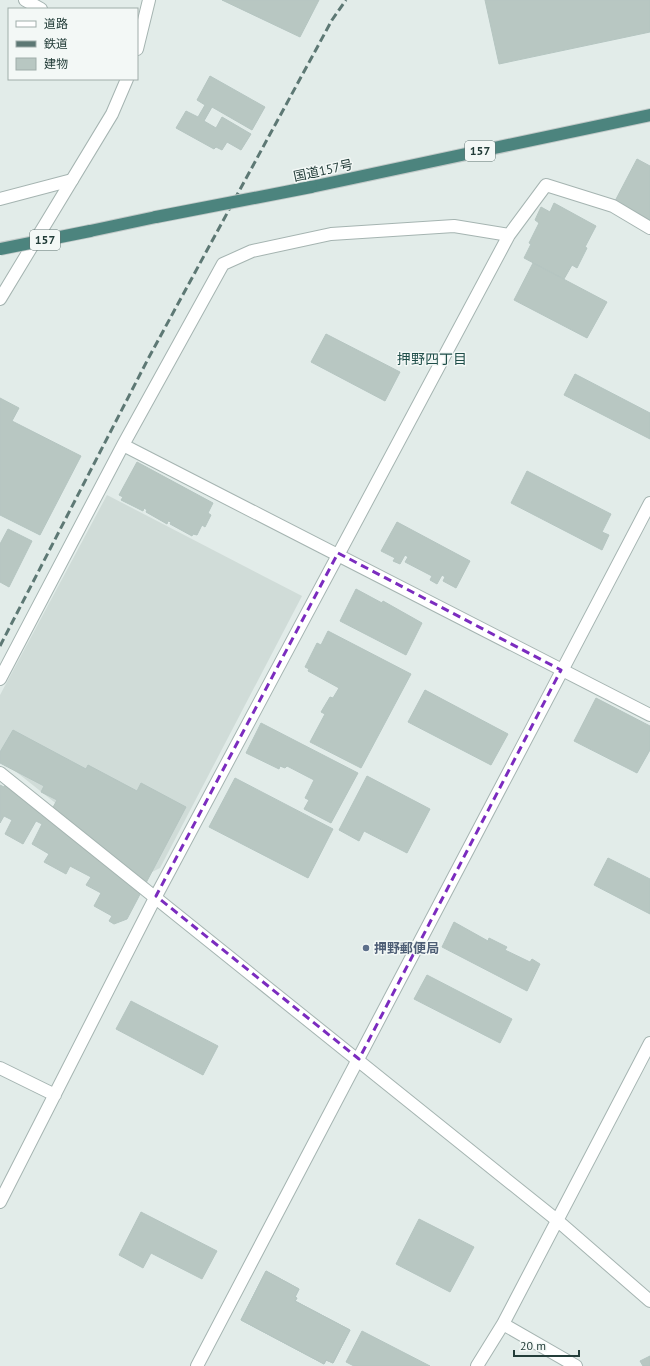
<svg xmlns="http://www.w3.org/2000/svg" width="650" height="1366" font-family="'PT Sans','Noto Sans JP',sans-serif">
<rect width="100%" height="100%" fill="#e2ece9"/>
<!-- built -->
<path fill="#d0dcd8" d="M107,495L302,596L160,868L146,875L0,759V695Z"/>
<!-- building -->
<path fill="#b8c7c2" stroke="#b5c5c1" d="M222,0H319L300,37Z
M485,0H650V32L499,64Z
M210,76L265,107L252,130L212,107L204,121L216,128L222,117L251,134L241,150L227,142L222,150L216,147L214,149L176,128L186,111L198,117L205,105L197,100Z
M637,159L650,166V221L614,203Z
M554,203L596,226L585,247L587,248L577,268L572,265L564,279L524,258L531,244L529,243L539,223L535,220L541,207L550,212Z
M533,263L607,302L587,338L514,300Z
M326,334L400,372L385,401L311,362Z
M575,374L650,413V439L564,395Z
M0,398L19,408L12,421L81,456L40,535L0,515Z
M137,462L213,503L208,513L211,515L205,527L202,525L197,535L193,534L192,536L170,524L171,522L168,521L167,524L146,512L147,510L144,508L143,511L121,500L123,497L119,495Z
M527,471L611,514L602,532L609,535L602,550L511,503Z
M397,522L470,561L456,588L443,581L445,577L442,575L437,584L430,580L432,576L405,562L408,557L405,555L400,564L393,561L395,558L381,551Z
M8,529L32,541L9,587L0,582V544Z
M356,589L382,603L383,601L422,623L406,655L340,621Z
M328,631L411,674L361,768L310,742L325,714L321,712L330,697L333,698L339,688L308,671L309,669L305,667L317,643L321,645Z
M425,690L508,734L491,765L408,722Z
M596,698L650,726V750L637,773L574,741Z
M261,723L358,773L331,823L304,809L309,800L305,798L314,780L287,766L285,768L280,766L279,769L246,753Z
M13,730L86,769L88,765L137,791L141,783L186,807L127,919L114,924L109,921L112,916L94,906L101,893L86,885L91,877L70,866L66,874L44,862L49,854L32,844L42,824L36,821L23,844L5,834L12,820L4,816L0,823V785L4,787L7,782L43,806L39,814L47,818L57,800L41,792L44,786L0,763V752Z
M367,776L430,809L407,853L364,831L359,841L339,830Z
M235,778L333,829L308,878L209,827Z
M608,858L650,879V914L594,885Z
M454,922L488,941L489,938L507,947L505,950L530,962L532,959L540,964L527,991L442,947Z
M427,975L512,1019L500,1043L414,999Z
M131,1001L218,1046L203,1075L116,1029Z
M141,1212L217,1251L202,1279L151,1253L143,1268L119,1255Z
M419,1219L474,1247L450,1292L396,1264Z
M266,1271L299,1289L295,1297L297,1298L295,1301L350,1330L333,1363L326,1360L324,1364L241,1320Z
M266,1271L299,1289L295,1297L297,1298L295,1301L350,1330L333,1363L326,1360L324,1364L241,1320Z
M362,1331L430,1366H354L346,1362Z
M650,1356V1366H643L640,1361Z"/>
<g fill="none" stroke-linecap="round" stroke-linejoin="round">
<defs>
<path id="minor" d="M25,0L41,9
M0,199L72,180
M123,445L650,715
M0,679L123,445L223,264L252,251L331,234L454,226L509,235L546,185L613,206L650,228
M0,773L558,1221L650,1301
M0,1068L55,1095
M0,1202L156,896L509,235
M503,1324L576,1366
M197,1366L650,503
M477,1366L503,1324L650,1043"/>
<path id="tertiary" d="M137,49L149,0
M0,299L112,114L127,79"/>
<path id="trunk" d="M311,187L650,115
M90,231L156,217"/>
</defs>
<!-- minor casing -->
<use href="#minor" stroke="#a5b4b1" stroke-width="14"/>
<!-- tertiary casing -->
<use href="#tertiary" stroke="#a5b4b1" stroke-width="14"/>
<!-- trunk casing -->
<use href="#trunk" stroke="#c1c9c8" stroke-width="14"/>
<!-- minor -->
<use href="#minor" stroke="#fff" stroke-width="12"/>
<!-- tertiary -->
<use href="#tertiary" stroke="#fff" stroke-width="12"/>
<!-- trunk -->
<use href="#trunk" stroke="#4c847e" stroke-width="12"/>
<!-- rail -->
<path stroke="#5d7874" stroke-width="3" stroke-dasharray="8 4" stroke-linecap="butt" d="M0,646L148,359L332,20L346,0"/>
<defs>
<path id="trunk-bridge" d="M156,217L311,187
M0,249L90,231"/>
</defs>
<!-- trunk-bridge casing -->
<use href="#trunk-bridge" stroke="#c1c9c8" stroke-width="14" stroke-linecap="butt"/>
<!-- trunk-bridge -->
<use href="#trunk-bridge" stroke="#4c847e" stroke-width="12"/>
</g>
<!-- marked area -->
<path fill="none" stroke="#7b2cbf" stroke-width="3" stroke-dasharray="8 5" stroke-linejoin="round" d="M338,553L561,670L359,1059L156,896Z"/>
<!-- markers -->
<circle fill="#5c6f8a" stroke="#f3f8f6" stroke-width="1.5" cx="366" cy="948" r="4"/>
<g text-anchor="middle" stroke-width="3" stroke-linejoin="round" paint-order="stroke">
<!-- shield labels -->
<g fill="#f3f8f6" stroke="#617572" stroke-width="1">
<rect x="465" y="141" width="30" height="20" rx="3"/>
<rect x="30" y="230" width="30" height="20" rx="3"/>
</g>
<g font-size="12" font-weight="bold" fill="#233d39">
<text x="480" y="155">157</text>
<text x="45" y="244">157</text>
</g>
<!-- street labels -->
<g font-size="13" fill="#233d39" stroke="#f3f8f6">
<text transform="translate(323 170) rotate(-12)" y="5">国道157号</text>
</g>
<!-- service labels -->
<g font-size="13" font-weight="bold" fill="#4e5e75" stroke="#f3f8f6" text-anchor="start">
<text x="374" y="953">押野郵便局</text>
</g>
<!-- neighbourhood labels -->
<g font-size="14" fill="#1f4e49" stroke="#f3f8f6">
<text x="432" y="364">押野四丁目</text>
</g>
</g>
<!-- legend -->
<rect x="8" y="8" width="130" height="72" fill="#f3f8f6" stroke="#a0adaa"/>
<rect x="16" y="21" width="20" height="6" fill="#ffffff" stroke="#a0adaa"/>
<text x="44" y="28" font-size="12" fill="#233d39">道路</text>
<rect x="16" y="41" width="20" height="6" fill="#5d7874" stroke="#a0adaa"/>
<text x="44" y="48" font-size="12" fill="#233d39">鉄道</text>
<rect x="16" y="58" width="20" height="12" fill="#b8c7c2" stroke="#a0adaa"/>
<text x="44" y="68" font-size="12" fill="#233d39">建物</text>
<!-- scale -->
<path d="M514 1350v6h65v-6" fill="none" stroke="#233d39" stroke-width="2"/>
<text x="520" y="1350" font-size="12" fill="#233d39" stroke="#f3f8f6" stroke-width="3" paint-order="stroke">20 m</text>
</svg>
